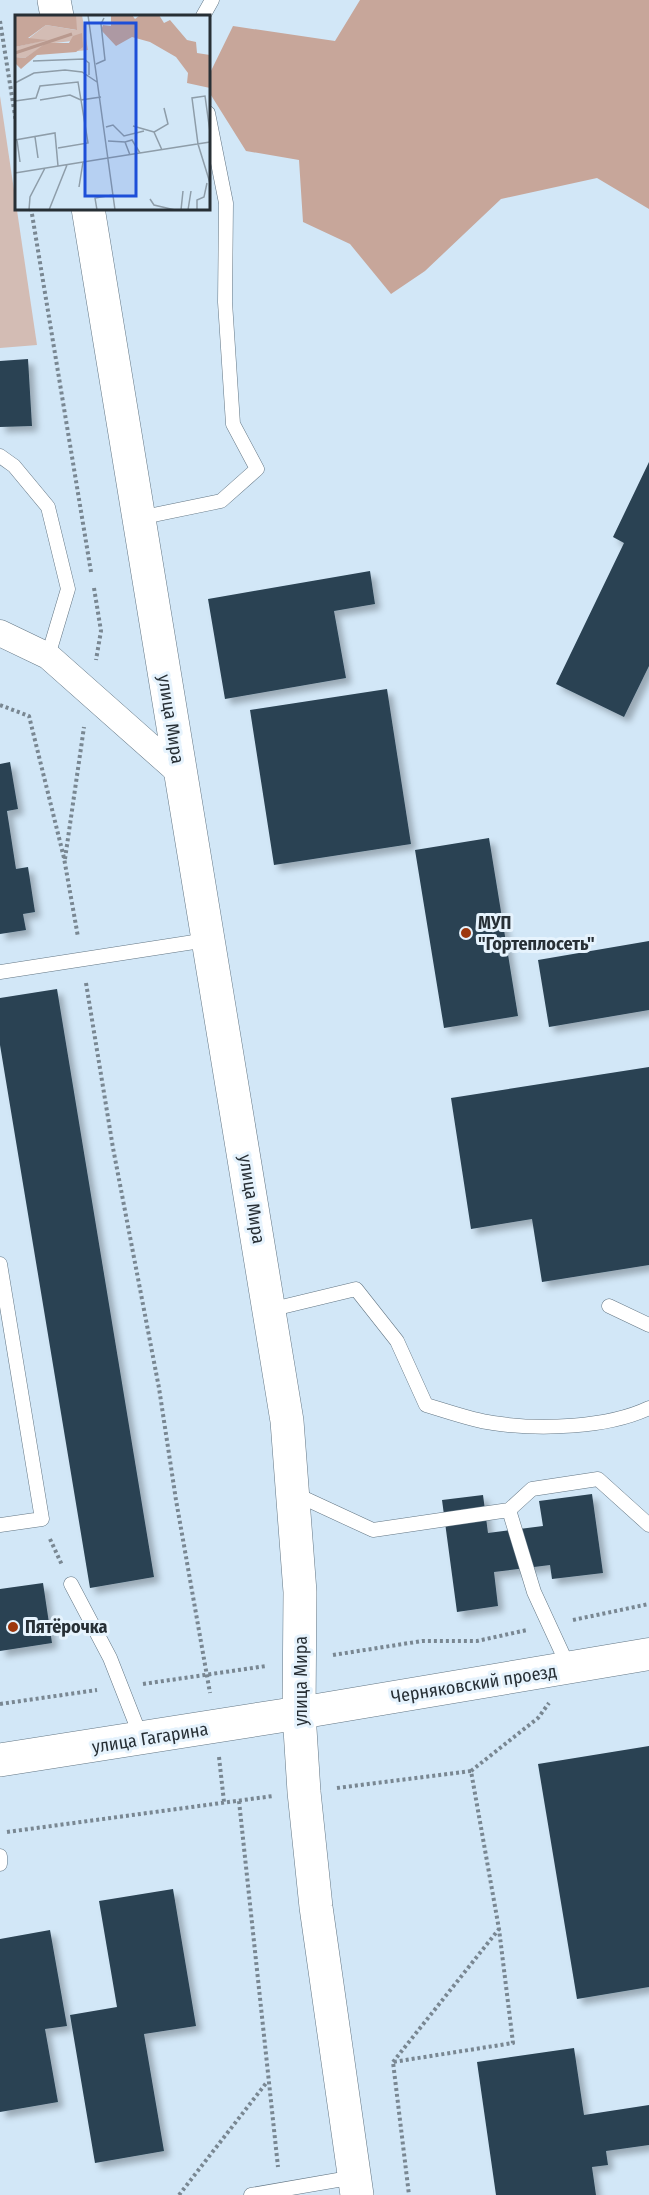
<svg xmlns="http://www.w3.org/2000/svg" width="649" height="2195" font-family="'Fira Sans Condensed',sans-serif">
<defs>
<filter id="shadow"><feDropShadow dx="5.5" dy="5.5" stdDeviation="3" flood-color="#0004"/></filter>
</defs>
<rect width="100%" height="100%" fill="#d2e7f7"/>
<!-- green -->
<path fill="#d3bcb4" d="M0,96L37,345L0,348Z"/>
<!-- forest -->
<path fill="#c7a69a" d="M360,0H649V209L597,178L501,199L425,271L391,294L350,244L303,222L299,160L246,151L209,92V75L233,26L335,41Z"/>
<!-- building -->
<path fill="#2a4253" filter="url(#shadow)" d="M28,359L32,426L0,427V361Z
M649,462V666L624,717L556,684L624,543L613,537Z
M370,571L375,604L334,611L346,678L225,699L208,599Z
M387,689L411,844L274,865L250,710Z
M10,762L18,809L7,811L16,869L28,867L35,912L23,914L26,930L0,934V764Z
M489,838L518,1016L444,1028L415,850Z
M649,941V1010L549,1027L538,960Z
M57,989L154,1577L90,1588L0,1045V998Z
M649,1067V1265L542,1282L532,1219L471,1229L451,1098Z
M592,1494L603,1573L552,1579L550,1565L494,1572L498,1606L457,1612L442,1500L483,1495L488,1533L543,1526L539,1501Z
M43,1583L52,1643L0,1651V1589Z
M649,1746V1987L577,1999L538,1764Z
M173,1889L196,2026L144,2034L164,2151L95,2163L70,2015L117,2007L99,1901Z
M50,1930L67,2026L45,2029L58,2102L0,2112V1939Z
M574,2048L584,2115L649,2105V2145L606,2151L608,2165L592,2167L596,2195H496L477,2062Z"/>
<g fill="none" stroke-linecap="round" stroke-linejoin="round">
<defs>
<path id="service" d="M203,16L212,0
M0,456L14,466L48,507L68,589L48,656
M139,518L221,501L257,469L233,424L225,302L226,203L208,113
M0,972L207,940
M0,1264L42,1519L0,1525
M609,1306L649,1325
M269,1310L356,1289L397,1341L426,1405C447,1411 471,1420 493,1423C539,1430 607,1428 649,1408
M293,1493L373,1530L509,1510L534,1592L569,1668
M509,1510L532,1489L598,1479L649,1525
M71,1584L110,1658L141,1737
M0,1856V1864
M251,2195L355,2177"/>
<path id="minor" d="M0,633L48,656L180,773"/>
<path id="tertiary" d="M299,1713L649,1654"/>
<path id="secondary" d="M54,0L57,16
M88,208L287,1421L300,1592L299,1713L304,1792L316,1907L357,2195
M0,1760L299,1713"/>
</defs>
<!-- service casing -->
<use href="#service" stroke="#637684" stroke-width="15"/>
<!-- minor casing -->
<use href="#minor" stroke="#637684" stroke-width="27"/>
<!-- tertiary casing -->
<use href="#tertiary" stroke="#637684" stroke-width="33"/>
<!-- secondary casing -->
<use href="#secondary" stroke="#637684" stroke-width="34"/>
<!-- path -->
<path stroke="#798792" stroke-width="4" stroke-dasharray="3 3" stroke-linecap="butt" d="M0,21L16,122
M31,208L91,572
M94,588L101,631L96,660
M0,705L29,716L64,858L78,937
M65,859L84,727
M86,983L113,1148L159,1388L176,1500L210,1693
M50,1539L62,1565
M573,1620L649,1604
M333,1655L422,1641H477L527,1630
M143,1684L266,1666
M0,1704L97,1690
M219,1757L224,1802
M471,1771L538,1718L549,1703
M337,1788L471,1771L499,1929L513,2043L393,2062L409,2195
M239,1801L278,2167
M7,1832L273,1796
M393,2062L499,1929
M179,2195L267,2082"/>
<!-- service -->
<use href="#service" stroke="#fff" stroke-width="14"/>
<!-- minor -->
<use href="#minor" stroke="#fff" stroke-width="26"/>
<!-- tertiary -->
<use href="#tertiary" stroke="#fff" stroke-width="32"/>
<!-- secondary -->
<use href="#secondary" stroke="#fff" stroke-width="33"/>
</g>
<!-- markers -->
<g fill="#9d370d" stroke="#e6f3fd" stroke-width="2">
<circle cx="466" cy="933" r="6"/>
<circle cx="13" cy="1627" r="6"/>
</g>
<g text-anchor="middle" stroke-width="6" stroke-linejoin="round" paint-order="stroke">
<!-- street labels -->
<g font-size="18" fill="#272f35" stroke="#e6f3fd">
<text transform="translate(171 719) rotate(81)" y="6">улица Мира</text>
<text transform="translate(252 1199) rotate(81)" y="6">улица Мира</text>
<text transform="translate(301 1681) rotate(-90)" y="6">улица Мира</text>
<text transform="translate(474 1684) rotate(-9)" y="6">Черняковский проезд</text>
<text transform="translate(150 1738) rotate(-9)" y="6">улица Гагарина</text>
</g>
<!-- poi labels -->
<g font-size="18" font-weight="bold" fill="#272f35" stroke="#e6f3fd" text-anchor="start">
<text x="478" y="929">МУП<tspan x="478" dy="21">"Гортеплосеть"</tspan></text>
<text x="25" y="1633">Пятёрочка</text>
</g>
</g>
<!-- overview -->
<g transform="translate(15 15)">
<rect width="195" height="195" fill="#d2e7f7"/>
<path d="M61,0H67L73,35L63,36L57,26L31,29L10,43L0,42V32L30,25L13,24L31,10L61,15Z" fill="#d3bcb4"/>
<path d="M0,0H61L62,15L31,10L13,23L33,25L0,32ZM96,0H117L120,4L125,0H144L149,8L155,5L172,25L181,27L182,38L195,40V73L172,68L173,58L161,42L135,27L117,22L101,31L86,15L88,10L96,11ZM67,18L68,32L61,37L22,40L6,54L0,48V42L10,43L31,28H54L58,21Z" fill="#c7a69a"/>
<path fill="none" stroke="#b9998e" stroke-width="3" d="M0,38L57,19"/>
<path fill="none" stroke="#8e9da9" stroke-width="1.5" d="M73,0L100,195M18,46L69,44L74,48V60M81,49L90,45L86,9L89,3M0,68L19,58L50,55L67,57L82,67M25,85L55,80L66,85M0,86L21,83L25,71L63,67L66,85M118,111L139,117M91,112L98,110L109,121L129,116M195,117L190,81L177,83L183,129L195,168M20,122L23,143M0,125L40,118L43,151M2,125L5,147M93,126L110,127L115,140M110,127L117,125L125,138M43,133L73,128L66,85L86,82M147,135L139,117L153,109L149,93M93,143L195,127M0,158L93,143M64,172L68,147M135,184L139,190L160,195M14,195L15,182L30,153M34,195L52,150M82,195L80,183L98,180M166,195L168,176M173,195L176,176M182,195V185L189,182L192,168"/>
<path fill="#1d4ed8" fill-opacity="0.15" stroke="#1d4ed8" stroke-width="3" d="M70,8H121V181H70Z"/>
<rect width="195" height="195" fill="none" stroke="#272f35" stroke-width="3"/>
</g>
</svg>
